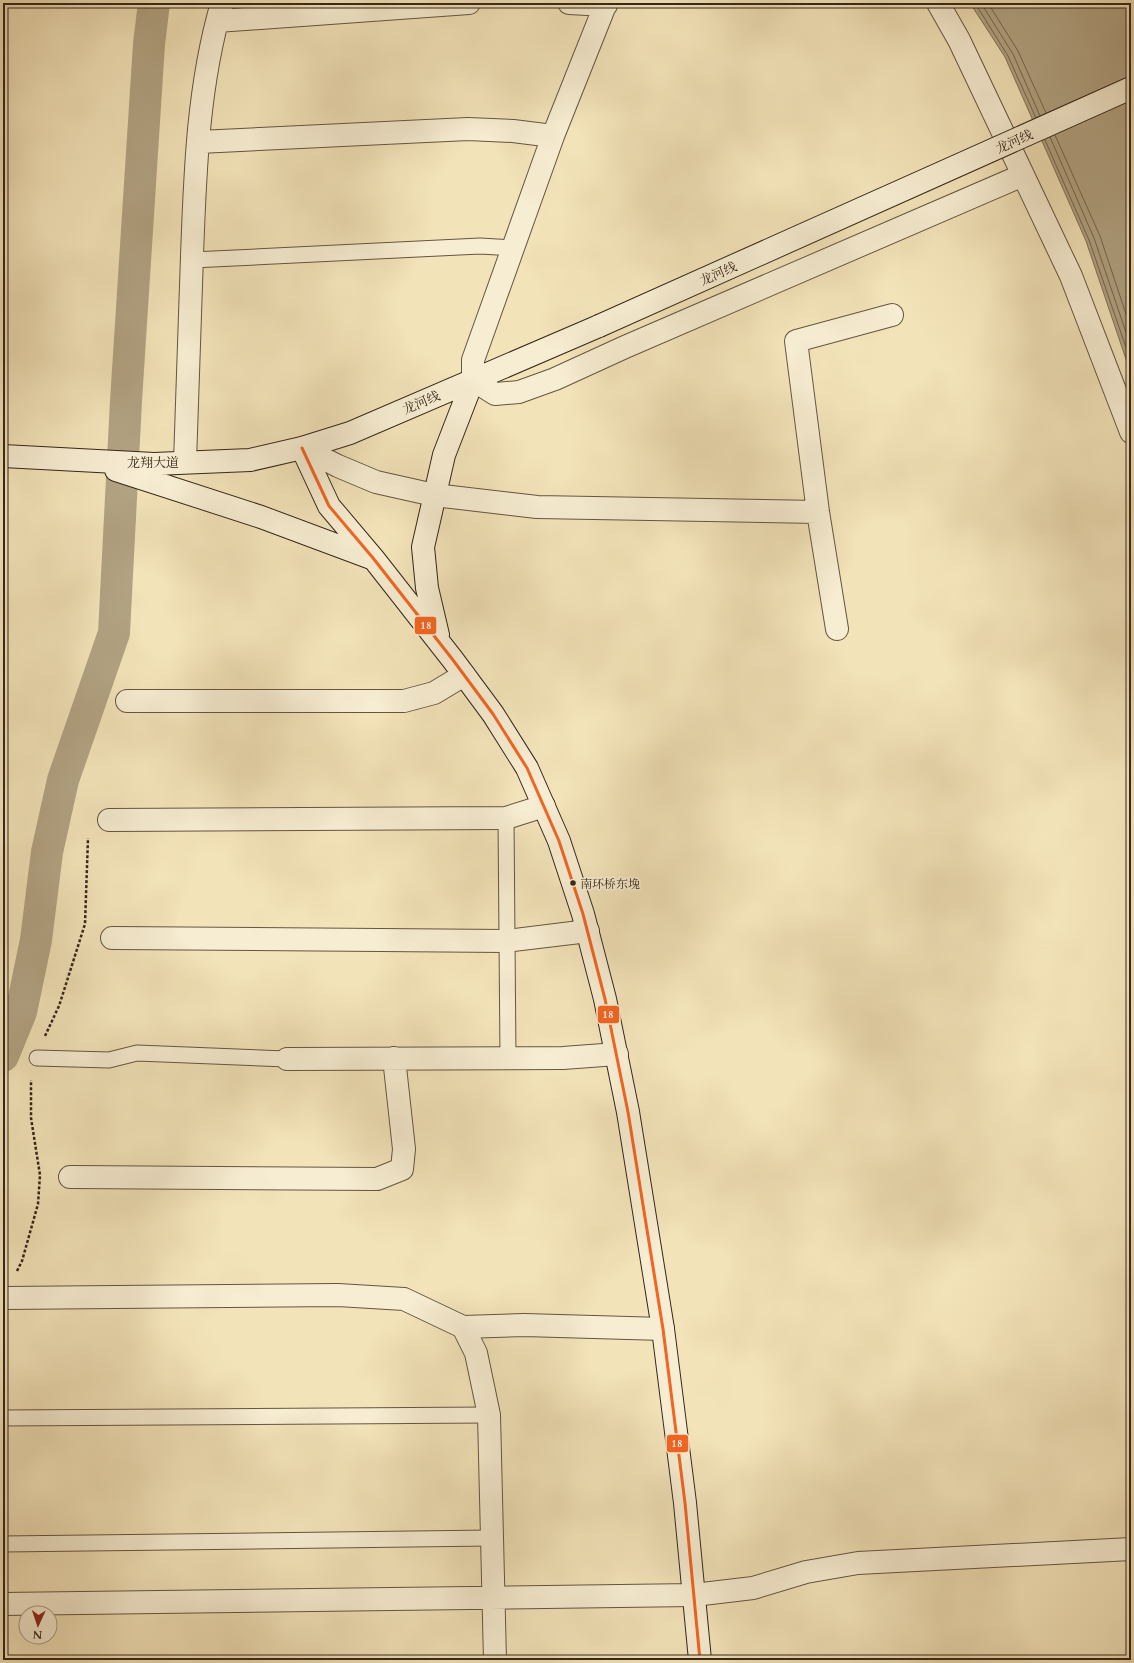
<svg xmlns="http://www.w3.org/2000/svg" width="1134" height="1663" font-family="Cardo,'Noto Serif SC',serif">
<rect width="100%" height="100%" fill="#f3e3b9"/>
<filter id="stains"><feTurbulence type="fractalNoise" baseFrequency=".005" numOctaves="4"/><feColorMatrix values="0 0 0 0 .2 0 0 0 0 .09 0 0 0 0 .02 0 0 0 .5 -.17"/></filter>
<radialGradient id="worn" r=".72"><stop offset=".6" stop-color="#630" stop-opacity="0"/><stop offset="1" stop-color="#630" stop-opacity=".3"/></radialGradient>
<!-- water -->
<path fill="#b2a383" stroke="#807159" d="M970,3H1131V374L1086,241L1005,57Z"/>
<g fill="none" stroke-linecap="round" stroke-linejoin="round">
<!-- shore -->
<path stroke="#74644e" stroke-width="1" d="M975,3L1008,56L1036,118
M981,3L1013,54L1040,116
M988,3L1018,51L1046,113
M1055,135L1100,236L1131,329
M1050,137L1094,238L1131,347
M1045,140L1089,240L1131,362"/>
<!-- canal -->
<path stroke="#b2a383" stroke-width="32" d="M3,1056L21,1012L36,940L47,852L63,780L114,633L126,401L149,44L154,3"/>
<defs>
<path id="lane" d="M192,260L480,246L513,248
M506,818L508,1058
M37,1058L109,1060L137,1053L287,1059
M3,1418L489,1415
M3,1544L491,1538"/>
<path id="street" d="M569,3L606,5
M606,3L553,136L473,360V380L495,394L519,392L555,379L625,347L1023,175
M938,3L959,40L1071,276L1131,432
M217,21L469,3
M199,142L468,129L513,131L553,136
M302,448L338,466L376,482L434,495L537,507L818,512
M185,462C187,393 190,325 192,256C195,171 198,85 222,3
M837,629L818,512L796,341L892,315
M127,701H404L434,693L464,675
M109,820L506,818L544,806
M112,938L506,941L588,931
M287,1059L563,1058L617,1054
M70,1177L377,1179L402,1169L404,1149L394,1058
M4,1298L338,1295L404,1299L463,1327L476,1353L489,1415L495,1660
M463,1327L524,1325L663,1329
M3,1604L694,1595L753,1588L806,1572L858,1563L1131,1549"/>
<path id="secondary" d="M302,448L329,506L373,558L453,660L493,714L527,768L559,841L583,914L605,999L628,1112L663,1329L685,1503L700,1660
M3,456L154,464L250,460L302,448L350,433L599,326
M116,470L261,517L371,558
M438,635L427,588L423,547L444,455L473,380"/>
</defs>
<!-- lane casing -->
<use href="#lane" stroke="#645542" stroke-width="17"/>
<!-- street casing -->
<use href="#street" stroke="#645542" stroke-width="24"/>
<!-- secondary casing -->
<use href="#secondary" stroke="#35261a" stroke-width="24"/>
<!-- path -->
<path stroke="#35261a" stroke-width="2.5" stroke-dasharray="3 2" stroke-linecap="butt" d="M45,1036L59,1006L85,924L88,838
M17,1271L22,1261L38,1204L40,1175L31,1118V1080"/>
<!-- lane -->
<use href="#lane" stroke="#f7edd2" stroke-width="15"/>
<!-- street -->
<use href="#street" stroke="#f7edd2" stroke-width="22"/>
<!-- secondary -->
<use href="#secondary" stroke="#f7edd2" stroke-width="22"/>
<defs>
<path id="secondary-bridge" d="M599,326L1131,88"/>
</defs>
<!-- secondary-bridge casing -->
<use href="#secondary-bridge" stroke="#35261a" stroke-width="24" stroke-linecap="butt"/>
<!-- secondary-bridge -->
<use href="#secondary-bridge" stroke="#f7edd2" stroke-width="22"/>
<defs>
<path id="bus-1" d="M302,448L329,506L373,558L453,660L493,714L527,768L559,841L583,914L605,999L628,1112L663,1329L685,1503L700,1660"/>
</defs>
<!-- bus-1 casing -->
<use href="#bus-1" stroke="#f7edd2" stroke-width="6"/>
<!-- bus-1 -->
<use href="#bus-1" stroke="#f26522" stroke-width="3"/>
</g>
<!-- markers -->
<circle fill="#35261a" stroke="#f7edd2" stroke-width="1.5" cx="573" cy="883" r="3.5"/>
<g text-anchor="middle" stroke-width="3.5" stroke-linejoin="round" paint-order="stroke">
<!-- bus labels -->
<g font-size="12" fill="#35261a" stroke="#f7edd2" text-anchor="start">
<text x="580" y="888">南环桥东堍</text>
</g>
<!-- street labels -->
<g font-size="13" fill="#35261a" stroke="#f7edd2">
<text transform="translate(1014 141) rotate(-24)" y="5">龙河线</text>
<text transform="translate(718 273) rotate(-24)" y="5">龙河线</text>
<text transform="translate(421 402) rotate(-23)" y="5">龙河线</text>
<text x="153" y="467">龙翔大道</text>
</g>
</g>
<g stroke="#f7edd2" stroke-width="1.5">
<rect x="414" y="616" width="23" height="19" rx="4" fill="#f26522"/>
<rect x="597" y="1005" width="23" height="19" rx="4" fill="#f26522"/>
<rect x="666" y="1434" width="23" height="19" rx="4" fill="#f26522"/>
</g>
<g font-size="11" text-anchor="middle" font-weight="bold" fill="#fff">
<text x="426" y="629">18</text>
<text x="608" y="1018">18</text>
<text x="677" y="1447">18</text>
</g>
<!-- margin -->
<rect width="1134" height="1663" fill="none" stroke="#f3e3b9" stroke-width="16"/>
<rect x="4" y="4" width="1126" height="1655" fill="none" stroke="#35261a" stroke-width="2"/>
<rect x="8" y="8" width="1118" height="1647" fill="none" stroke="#35261a"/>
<!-- north arrow -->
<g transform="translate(38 1625) rotate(183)"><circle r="19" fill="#f7edd2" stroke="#a99d88"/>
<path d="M0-3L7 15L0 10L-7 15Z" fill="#8f2418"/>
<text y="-6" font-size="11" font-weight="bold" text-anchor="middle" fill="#35261a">N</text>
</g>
<rect width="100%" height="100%" filter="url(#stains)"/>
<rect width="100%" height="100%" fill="url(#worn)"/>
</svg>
